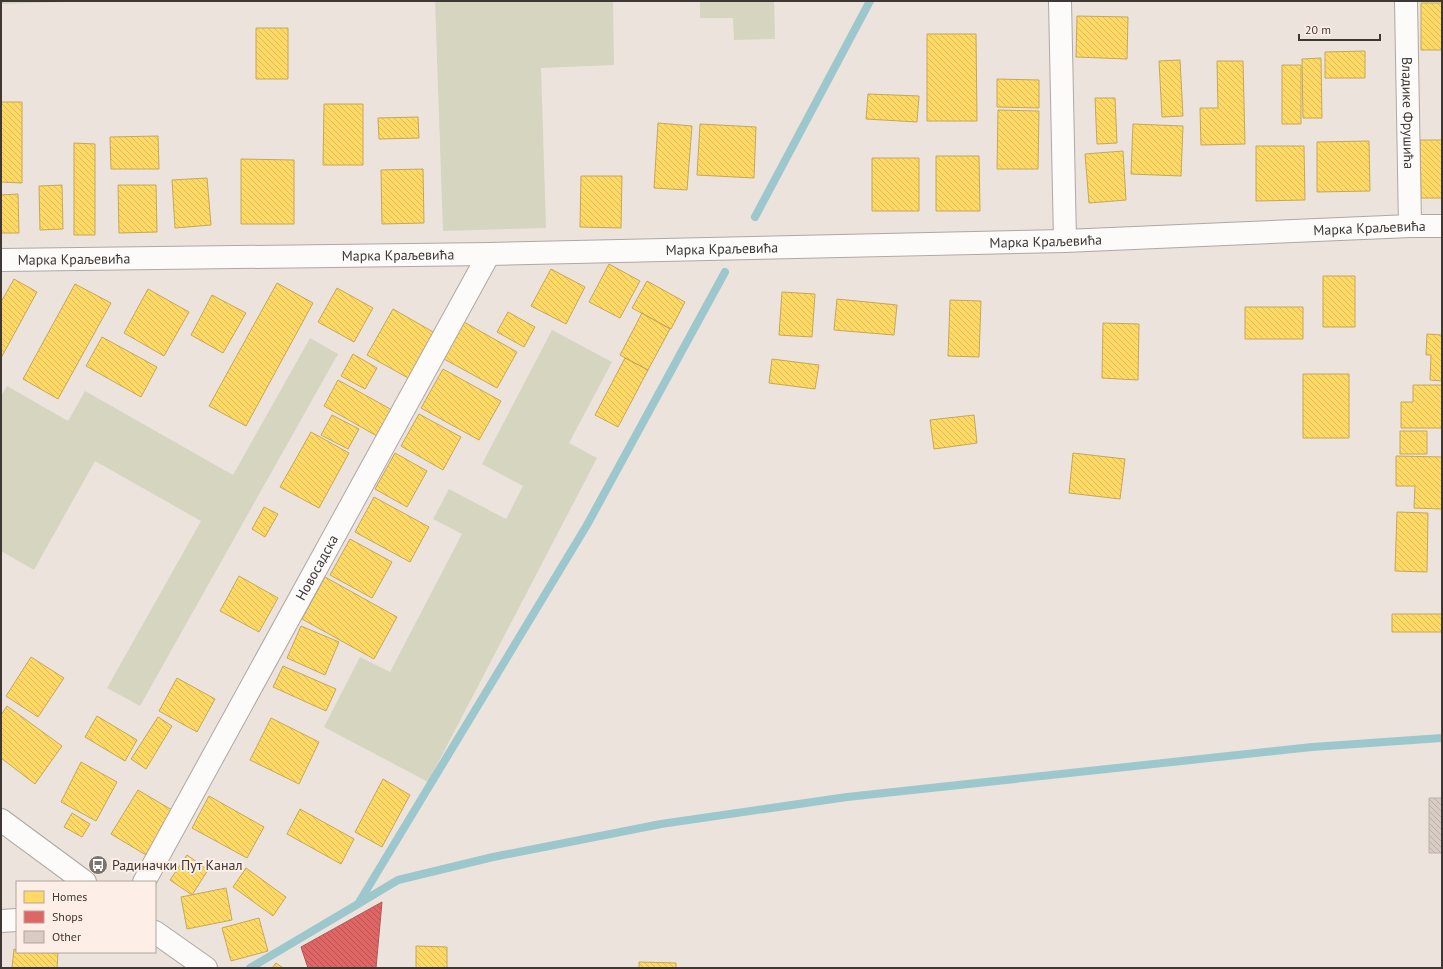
<svg xmlns="http://www.w3.org/2000/svg" width="1443" height="969" font-family="'PT Sans',sans-serif">
<defs>
<pattern id="homes-back-hatch" width="6" height="6" patternUnits="userSpaceOnUse"><rect width="6" height="6" fill="#ffd966"/><path d="M-1 5l2 2M0 0l6 6M5-1l2 2" fill="none" stroke="#dcbb59"/></pattern>
<pattern id="shops-back-hatch" width="6" height="6" patternUnits="userSpaceOnUse"><rect width="6" height="6" fill="#e06666"/><path d="M-1 5l2 2M0 0l6 6M5-1l2 2" fill="none" stroke="#b75555"/></pattern>
<pattern id="building-back-hatch" width="6" height="6" patternUnits="userSpaceOnUse"><rect width="6" height="6" fill="#d9ccc4"/><path d="M-1 5l2 2M0 0l6 6M5-1l2 2" fill="none" stroke="#bbb0a9"/></pattern>
</defs>
<rect width="100%" height="100%" fill="#ede3dd"/>
<!-- green -->
<path fill="#d5d5c0" d="M1,1H95L1,4Z
M435,1H613L614,65L541,68L546,228L443,231Z
M700,1H774L775,39L734,40L733,18H700Z
M552,330L612,362L569,443L597,458L428,782L324,727L360,657L390,672L462,534L433,519L449,489L506,519L523,486L482,464Z
M310,338L338,354L140,706L107,688L201,521L95,461L34,570L1,551V396L7,386L68,421L85,391L233,475Z"/>
<!-- homes -->
<path fill="url(#homes-back-hatch)" stroke="#c5a857" d="M1421,3H1442V50H1421Z
M1077,16L1128,17L1127,59L1076,57Z
M256,28H288V79H256Z
M927,34H976L977,121H927Z
M1365,51V78H1325V52Z
M1321,58L1322,118H1303L1302,59Z
M1180,60L1183,116L1162,117L1159,61Z
M1217,61H1243L1245,144L1201,145L1200,108H1218Z
M1282,65H1301V124H1282Z
M997,79L1039,80V108L997,107Z
M868,94L919,96L917,122L866,119Z
M1095,98H1115L1117,143L1097,144Z
M1,102H22V183L1,182Z
M324,104H363V165H323Z
M998,110L1039,111L1038,169H997Z
M418,117L419,138L379,139L378,118Z
M658,123L692,126L687,190L654,188Z
M700,124L756,127L754,178L697,175Z
M1133,124L1183,126L1181,176L1131,174Z
M158,136L159,169H111L110,137Z
M1420,140H1442V198H1421Z
M1369,141L1370,191L1317,192V142Z
M74,143L95,144V235H74Z
M1256,146H1304L1305,200L1256,201Z
M1123,151L1126,200L1089,203L1085,154Z
M936,156H979L980,211H936Z
M872,158H919V211H872Z
M241,159L294,160V224H241Z
M423,169L424,223L382,224L381,170Z
M581,176H622L621,228L580,227Z
M207,178L211,225L175,228L172,180Z
M62,185L63,229L40,230L39,186Z
M118,185H156L157,232L119,233Z
M18,194L19,233H1V195Z
M609,264L640,281L620,318L589,302Z
M551,269L585,287L566,324L531,306Z
M1323,276H1355V327H1323Z
M14,279L37,292L1,358V302Z
M647,281L685,302L671,329L632,308Z
M277,283L313,303L246,426L209,406Z
M75,284L111,303L58,399L23,379Z
M337,288L373,308L354,342L318,322Z
M148,289L189,312L164,356L124,333Z
M782,292L815,294L812,337L779,335Z
M212,295L246,313L223,353L191,335Z
M837,299L897,305L894,335L834,330Z
M950,300L981,301L979,357L948,356Z
M1245,307H1303V339H1245Z
M393,309L435,333L410,379L367,355Z
M508,312L535,327L524,347L497,332Z
M642,313L670,329L648,370L620,355Z
M464,322L517,352L497,388L444,359Z
M1103,323L1139,324L1138,380L1102,378Z
M1427,334L1442,335V381L1430,380L1431,355H1426Z
M102,337L157,367L141,397L86,366Z
M353,354L377,368L365,389L341,376Z
M625,358L648,370L618,427L595,415Z
M772,359L819,365L815,389L769,383Z
M443,369L501,401L479,440L421,408Z
M1303,374H1349V438H1303Z
M338,380L392,410L377,436L324,406Z
M1413,385H1442V428H1401V402H1413Z
M419,414L461,437L443,470L401,446Z
M332,415L359,429L348,449L321,435Z
M974,415L977,443L934,449L930,420Z
M1400,431H1427V454H1400Z
M311,432L349,453L319,508L280,487Z
M395,453L427,471L407,507L375,489Z
M1073,453L1125,459L1120,499L1069,493Z
M1396,456L1442,457V509L1414,508L1415,486H1396Z
M374,497L429,527L410,562L355,532Z
M264,507L278,514L265,537L252,529Z
M1397,512L1428,513L1427,572L1395,571Z
M350,539L392,562L372,598L330,575Z
M239,576L278,598L259,632L220,611Z
M325,577L397,617L374,659L302,619Z
M1392,614H1442V632H1392Z
M301,626L339,642L325,675L287,658Z
M31,657L64,678L38,717L6,696Z
M283,666L336,689L326,711L273,687Z
M177,678L215,699L197,732L159,711Z
M7,706L62,746L35,784L1,758V715Z
M97,716L137,740L125,761L85,737Z
M158,717L172,726L146,769L131,759Z
M271,718L319,742L299,784L250,760Z
M81,762L117,782L96,821L61,802Z
M383,779L410,795L382,847L355,832Z
M138,790L172,810L146,855L111,834Z
M209,796L264,827L247,858L192,828Z
M300,809L354,839L341,864L287,834Z
M72,813L90,824L82,837L64,827Z
M187,855L208,870L192,895L170,880Z
M246,868L286,897L273,916L233,887Z
M226,888L232,920L187,929L181,897Z
M259,918L268,951L231,961L222,928Z
M416,946L447,947V968H416Z
M14,949L17,950V952L58,953L57,968H12Z
M639,962L676,963V968H639Z
M276,963L283,968H272Z"/>
<!-- shops -->
<path fill="url(#shops-back-hatch)" stroke="#af5857" d="M382,902L376,968H308L301,947Z"/>
<g fill="none" stroke-linecap="round" stroke-linejoin="round">
<!-- stream -->
<path stroke="#9cc7cc" stroke-width="8" d="M755,217L870,1
M358,904L398,880L493,857L661,824L847,797L1312,747L1442,738
M250,968L358,904L587,525L725,272"/>
</g>
<!-- building -->
<path fill="url(#building-back-hatch)" stroke="#b9b1ad" d="M1429,798H1442V853H1429Z"/>
<g fill="none" stroke-linecap="round" stroke-linejoin="round">
<defs>
<g id="minor">
<path d="M1060,1L1065,241"/>
<path id="s1" d="M1406,1L1410,226"/>
<path id="s2" d="M1,260L489,254L1065,241L1410,226H1442"/>
<path d="M1,820L85,882"/>
<path id="s3" d="M144,882L489,254"/>
<path d="M1,921L17,920"/>
<path d="M155,932L206,968"/>
</g>
</defs>
<!-- minor casing -->
<use href="#minor" stroke="#aea7a3" stroke-width="24"/>
<!-- minor -->
<use href="#minor" stroke="#fcfbfa" stroke-width="22"/>
</g>
<!-- icons -->
<defs>
<symbol id="bus-disc" viewBox="-11 -11 22 22"><circle r="9.5" fill="#7b736e" stroke="#fdefe7"/><path d="M-5-6H5V4H4V6H2V4H-2V6H-4V4H-5ZM-3.5-4V0h7V-4ZM-3.5 1.2v1.5H-2V1.2ZM2 1.2v1.5H3.5V1.2Z" fill="#fff"/></symbol>
</defs>
<g fill-rule="evenodd">
<use href="#bus-disc" x="87" y="854" width="22" height="22"/>
</g>
<g text-anchor="middle" stroke-width="4" stroke-linejoin="round" paint-order="stroke">
<!-- street labels -->
<g font-size="14" fill="#3e3733" stroke="#fdefe7">
<text dy="5" stroke="none"><textPath href="#s1" startOffset="112">Владике Фрушића</textPath></text>
<text dy="5" stroke="none"><textPath href="#s2" startOffset="1369">Марка Краљевића</textPath></text>
<text dy="5" stroke="none"><textPath href="#s2" startOffset="1045">Марка Краљевића</textPath></text>
<text dy="5" stroke="none"><textPath href="#s2" startOffset="721">Марка Краљевића</textPath></text>
<text dy="5" stroke="none"><textPath href="#s2" startOffset="397">Марка Краљевића</textPath></text>
<text dy="5" stroke="none"><textPath href="#s2" startOffset="73">Марка Краљевића</textPath></text>
<text dy="5" stroke="none"><textPath href="#s3" startOffset="359">Новосадска</textPath></text>
</g>
<!-- poi labels -->
<g font-size="14" fill="#3e3733" stroke="#fdefe7" text-anchor="start">
<text x="112" y="870">Радиначки Пут Канал</text>
</g>
</g>
<!-- border -->
<rect width="1443" height="969" fill="none" stroke="#3e3733" stroke-width="4"/>
<!-- legend -->
<rect x="16" y="881" width="140" height="72" fill="#fdefe7" stroke="#b1a59f"/>
<rect x="24" y="891" width="20" height="12" fill="#ffd966" stroke="#b1a59f"/>
<text x="52" y="901" font-size="12" fill="#3e3733">Homes</text>
<rect x="24" y="911" width="20" height="12" fill="#e06666" stroke="#b1a59f"/>
<text x="52" y="921" font-size="12" fill="#3e3733">Shops</text>
<rect x="24" y="931" width="20" height="12" fill="#d9ccc4" stroke="#b1a59f"/>
<text x="52" y="941" font-size="12" fill="#3e3733">Other</text>
<!-- scale -->
<path d="M1299 34v6h81v-6" fill="none" stroke="#3e3733" stroke-width="2"/>
<text x="1305" y="34" font-size="12" fill="#3e3733" stroke="#fdefe7" stroke-width="3" paint-order="stroke">20 m</text>
</svg>
